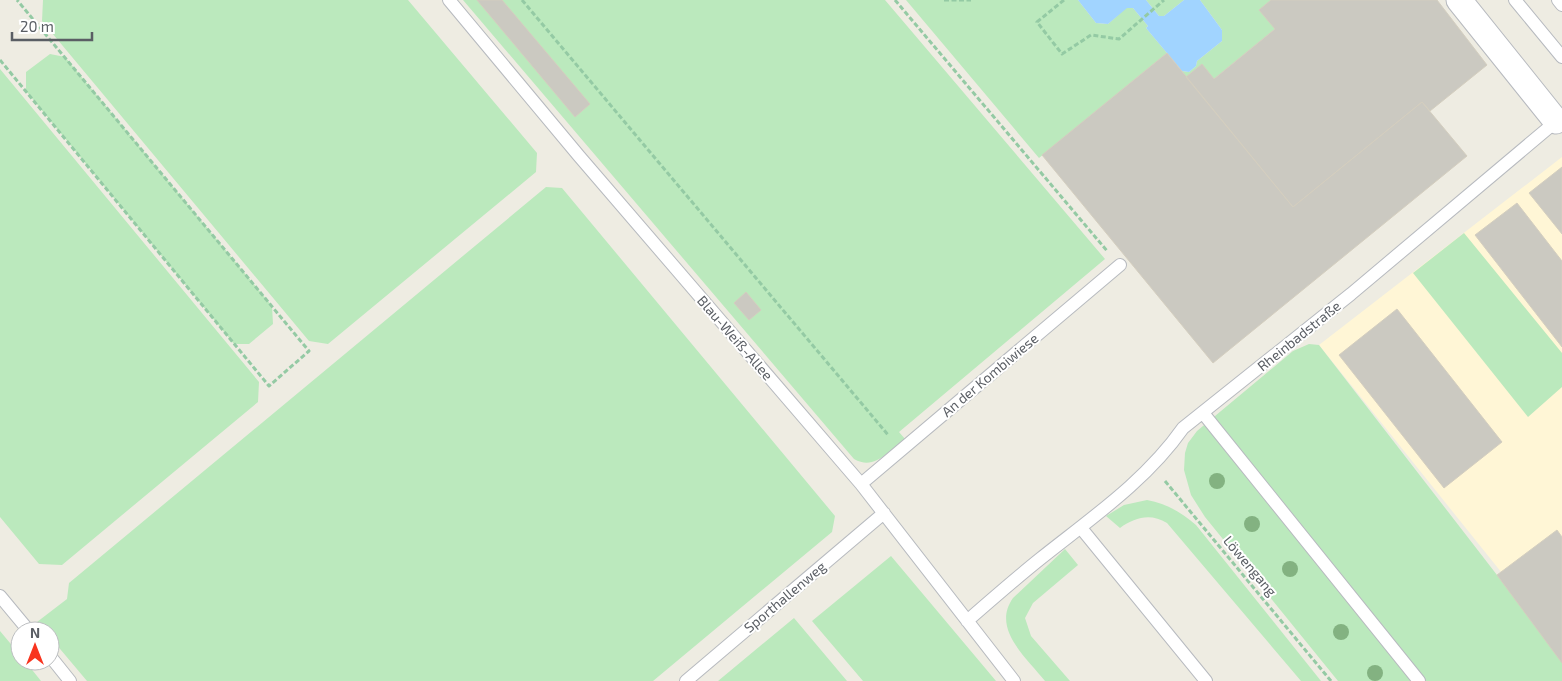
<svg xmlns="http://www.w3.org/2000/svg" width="1562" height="681" font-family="'Exo 2',sans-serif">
<rect width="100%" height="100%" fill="#eeece2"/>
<!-- commercial -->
<path fill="#fff6d6" d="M1562,157V648L1319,345Z"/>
<!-- green -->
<path fill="#bbe9bd" d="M43,0H408L537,153L536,172L328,344L309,341L42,21Z
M463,0H885L1105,259L899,432L905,439C888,451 875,471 854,459Z
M906,0H1078L1096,23L1108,24L1127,7L1133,8L1148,26L1146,28L1167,53L1039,158Z
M1146,0H1184L1164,16H1159Z
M1200,0H1271L1275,29L1214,79L1186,77L1182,71L1189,72L1196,66L1197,61L1222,41V30Z
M50,54L65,57L272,306L273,324L249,344H234L26,91V72Z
M0,69L259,382L258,402L62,565L39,564L0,517Z
M546,187L562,188L835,516L832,532L653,681H87L50,637V631H45L37,622L67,599L69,583Z
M1464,233L1562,353V387L1528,417L1413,273Z
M1309,344L1319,345L1497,575L1562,654V681H1338L1205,517L1191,495L1184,470L1185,453L1188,443L1197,431L1293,351Z
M1147,500C1167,504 1181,512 1196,525L1321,681H1301L1167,523C1151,513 1135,517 1120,528L1106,516L1124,505Z
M1065,549L1078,565L1033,603L1025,618L1031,636L1070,681H1045C1027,658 991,629 1013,598Z
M891,556L996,681H863L812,621Z
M794,618L847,681H718Z
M0,631L20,655V661H25L41,681H0Z"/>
<!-- water -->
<path fill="#a1d4ff" d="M1078,0H1146L1159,16H1164L1184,0H1200L1222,30V41L1197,61L1196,66L1189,72L1182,71L1146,28L1148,26L1133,8H1127L1108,24L1096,23Z"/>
<!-- building -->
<path fill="#cbc9c1" stroke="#d4cebf" d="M477,0H502L590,104L575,117Z
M1271,0H1437L1487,65L1430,111L1422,102L1293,207L1186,77L1202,64L1214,79L1275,29L1259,10Z
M1167,53L1293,207L1422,102L1467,156L1213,363L1042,155Z
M1562,167V234L1529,193Z
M1517,203L1562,261V347L1475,235Z
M746,292L761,310L749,320L734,303Z
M1397,309L1502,442L1444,488L1339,355Z
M1557,530L1562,537V663L1497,575Z"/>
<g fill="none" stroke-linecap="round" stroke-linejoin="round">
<defs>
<path id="lane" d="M449,0L579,156L861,484L1014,681
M1515,0L1562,57
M1558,0L1562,5
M1203,413L1419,681
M861,484L1120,265
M1081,528L1206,681
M0,596L29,631
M967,621C991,600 1015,579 1040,559C1090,519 1146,481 1183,428L1351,294L1559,119
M50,656L70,681
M686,681L884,513"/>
<path id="street" d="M1459,0L1556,121"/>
</defs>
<!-- lane casing -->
<use href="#lane" stroke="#b7babf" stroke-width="14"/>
<!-- street casing -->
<use href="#street" stroke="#b7babf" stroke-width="27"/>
<!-- path -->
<path stroke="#94caa4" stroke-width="3" stroke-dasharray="5 2.5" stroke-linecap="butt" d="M522,0L889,436
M895,0L1108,252
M944,0H971
M1064,0L1037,22L1062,54L1091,35L1119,39L1164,0
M0,60L269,386L309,351L17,0
M1165,481L1331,681"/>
<!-- lane -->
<use href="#lane" stroke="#fff" stroke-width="12"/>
<!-- street -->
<use href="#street" stroke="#fff" stroke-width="25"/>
</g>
<!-- trees -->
<g fill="#83b281">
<circle cx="1217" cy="481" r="8"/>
<circle cx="1252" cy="524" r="8"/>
<circle cx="1290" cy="569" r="8"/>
<circle cx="1341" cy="632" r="8"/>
<circle cx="1375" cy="673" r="8"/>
</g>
<g text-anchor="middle" stroke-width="4" stroke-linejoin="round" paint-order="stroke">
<!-- street labels -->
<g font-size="14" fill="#5a5e64" stroke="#fff">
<text transform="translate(1299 336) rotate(-39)" y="5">Rheinbadstraße</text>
<text transform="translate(735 338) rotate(49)" y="5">Blau-Weiß-Allee</text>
<text transform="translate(990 375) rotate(-40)" y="5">An der Kombiwiese</text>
<text transform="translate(1250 566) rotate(50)" y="5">Löwengang</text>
<text transform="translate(785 597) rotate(-40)" y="5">Sporthallenweg</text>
</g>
</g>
<!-- north arrow -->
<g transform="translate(35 646)"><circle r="24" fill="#ffffff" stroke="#bdbfc1"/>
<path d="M0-4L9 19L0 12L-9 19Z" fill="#f8341e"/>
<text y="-8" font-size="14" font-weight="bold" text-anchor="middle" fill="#5a5e64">N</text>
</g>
<!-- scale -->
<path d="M12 32v8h80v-8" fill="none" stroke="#5a5e64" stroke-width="2.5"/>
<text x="20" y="32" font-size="15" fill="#5a5e64" stroke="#ffffff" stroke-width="4" paint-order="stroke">20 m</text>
</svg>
